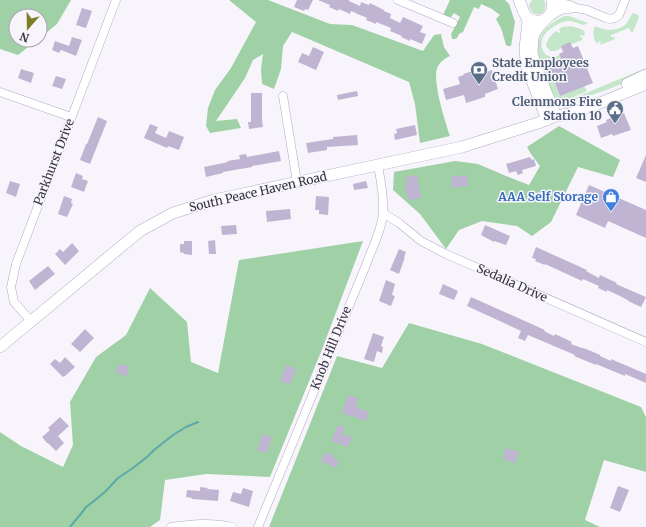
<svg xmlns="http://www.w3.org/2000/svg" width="646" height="527" font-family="Merriweather,serif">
<rect width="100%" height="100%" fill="#f7f5fb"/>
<!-- green -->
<path fill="#c5e7c9" d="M532,0H544C551,14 532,21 529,5Z
M633,13L638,15L639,17L633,32H631L629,28L611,35V37H614L615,39L600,45L601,42L599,41L597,44C593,38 592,32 595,26C605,31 617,32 626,24C629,20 630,16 633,13Z
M564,16H569L588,23L584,25C579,24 574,21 569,21C560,21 544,31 542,40C539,52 548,61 560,55L561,58L547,64L560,96L584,86L587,91C573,97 565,104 552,95C546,81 533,51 540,37C544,28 555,20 564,16Z
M571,26L581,29L584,31L585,35L584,36L581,35L580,36L583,38L582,40L555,51H550L546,46C547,39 551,35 556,31L559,33L560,32L559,29L562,27Z
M646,68V73C621,85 594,96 567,101Z"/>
<!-- forest -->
<path fill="#a0d0a6" d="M0,0H71L57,24L40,38V16H16V40H37L18,55L0,49Z
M229,0H268L330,24L352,25L423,51L434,35L441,34L444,47L450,56C445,58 441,61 438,66C431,78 445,121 450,136L420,143L415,104L409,82L292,32L283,46L281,69L274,89L262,84L261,69L263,54L253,60L245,78L216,121L237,119L241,128L210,133L206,126L208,108L215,90L231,68L256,22Z
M450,0H505L509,4L515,22L511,46H508L506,45L501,28L496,19L500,15L492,9L481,4L479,9L474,7L463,32L459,34L457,38L455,39H452L451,34L460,17L454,13L451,17L449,18L443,15Z
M559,126L620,160L613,177L578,167L551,222L532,236L517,226L482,221L459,230L446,249L420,214L393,190L394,172L455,161L478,164L506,176L529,185L540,166L531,154L527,147Z
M363,241L321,352L270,477L206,474L165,480L160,520L150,527H0V432L21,446L63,467L73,445L70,402L96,357L126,335L150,288L187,322L191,362L218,373L239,260Z
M409,323L482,344L641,407L646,417V472L604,460L585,520L600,527H269L337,356L382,368Z"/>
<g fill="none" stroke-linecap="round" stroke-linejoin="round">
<!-- stream -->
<path stroke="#5ba9ab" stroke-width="2" d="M70,527L84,510L85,508L105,492L118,478L133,468L148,456L154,450L173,435L186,427L198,422"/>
</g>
<!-- building -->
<path fill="#bfb5d2" d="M297,0H313L308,10L305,9L304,11L294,7Z
M318,0H349V1L360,6L361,2L369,5L370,3L384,10V11L391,14L390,18L400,23L403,17L423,26L420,32L426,34L422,44L410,39V41L401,37L402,36L390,31L391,28L376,22V24L366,20L367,18L351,11L350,14L339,9L338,11L329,7L330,5Z
M82,8L92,11L86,28L76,25Z
M72,37L82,40L76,56L61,50L59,53L52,50L55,41L69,46Z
M570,42L573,48L578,46L593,83L560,96L547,63L561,58L559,54L563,52L561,46Z
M313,47L324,52L316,70L298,62L302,53L309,56Z
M21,69L34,73L31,83L18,78Z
M492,70L498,89L485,94V97L466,103L464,95L446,100L443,89L460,84L458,77L464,75L463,74L473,71L475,76Z
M56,76L66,79L62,89L52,86Z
M357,91L358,96L338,100L337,95Z
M251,93H262V119L263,127L249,129L248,122H251Z
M624,113L631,130L613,136L612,134L601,138L597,126L607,122L606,120Z
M98,117L107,121L90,164L80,160L86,144H87Z
M150,124L158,127L155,133L166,138L169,131L184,137L179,150L168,146L167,148L144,138Z
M415,125L417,135L395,140L394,134L397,133L396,129Z
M357,135L358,145L327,147V150L308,153L306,143L333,139V137Z
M279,151L281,161L252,166V167L223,172V173L206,177L204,167L228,162L227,161L240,159L239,155L246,154L247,157Z
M646,155V182L636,178Z
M530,157L532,160L534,159L536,166L522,170L523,173L518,175L516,171L509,173L506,164Z
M76,173L83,176L82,179L88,181L84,192L71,187Z
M417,175L421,198L408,200L405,183H407L406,177Z
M467,175L469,186L452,188L451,177Z
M10,181L20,184L16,197L6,193Z
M366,181L368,188L354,190L353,184Z
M589,185L646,210V238L608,221L605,228L576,215Z
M64,196L72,199L71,203L73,204L67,217L58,214Z
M316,196L329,197L328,215L319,214V210H315Z
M290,209L291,219L267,222L266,211Z
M236,225L237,234L222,235L221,226Z
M485,225L510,236L506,245L494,241V242L481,235Z
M215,240L216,254H209L208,241Z
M184,241H192V255L184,254V253L180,252V244H184Z
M72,243L79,251L65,265L55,254L60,249L63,252Z
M536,247L587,270L586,271L599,278L600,275L617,283L616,284L646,297L641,307L628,301H629L620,296L607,290V292L598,288L599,286L583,279L582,281L545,264V265L535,261L536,259L532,258Z
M399,249L406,252L404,257H405L399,274L390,270Z
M48,266L55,274L35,290L29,281Z
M386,280L395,284L392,295L395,296L391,306L379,301Z
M443,284L458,291L454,300L439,294Z
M471,297L545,330L544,331L554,336L555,334L572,342L571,344L582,348H583L591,351L600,355V356L611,361V359L646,374V383L625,374V376L596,364V365L574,356L575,355L528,335L525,341L518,338L521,331L519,330L467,306Z
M85,329L94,338L80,352L71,344Z
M373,333L384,337L381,346L383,347L382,353L377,351L374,362L364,359Z
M65,357L75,367L65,376L63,377L50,364L55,359L60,363Z
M118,364L129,366L127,376L116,373Z
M286,365L296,369L290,385L280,381Z
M348,395L359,398L356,407L369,412L366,421L342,413Z
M60,417L69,426L58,436L64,443L56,451L48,443H47L42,437L50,430L48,428Z
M338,425L345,427L342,434L352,437L348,447L331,441Z
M263,434L272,437L267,453L257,450Z
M506,448L519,452L515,463L503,459Z
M325,452L334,456V458L339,461L336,468L321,461Z
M618,486L629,490L620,512L610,508Z
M200,487L208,488L207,489L219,490L218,501L192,499V498L186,497L187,490L200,491Z
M243,488L253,491L249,507L230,501L233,492L241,494Z"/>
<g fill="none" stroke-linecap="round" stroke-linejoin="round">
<defs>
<path id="street" d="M398,0L453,23
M555,0L560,3L570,5L576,8L587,10L606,18L610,19L615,18L619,15L625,0
M549,17L561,10L575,8
M0,92L71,117
M283,96L297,182
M383,213L399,223L421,241L446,254L646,342
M31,321L14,302L11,287L16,264L116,0
M171,527C192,524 212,522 232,527
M258,527L366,265C372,248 382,230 383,212C384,197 381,181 378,166"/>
<path id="secondary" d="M519,0C522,6 523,13 527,17C540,28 556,15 552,0
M526,16L528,22L525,48L526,61L528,70L547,120
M547,18L540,25L535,32L533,37L532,52L534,61L540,77L556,116
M627,84L646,75
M0,347L140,231L173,213L214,200L462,147L541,122L556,116L569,114L600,103L646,84"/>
</defs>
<!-- street casing -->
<use href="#street" stroke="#b2a9c5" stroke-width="9"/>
<!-- secondary casing -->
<use href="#secondary" stroke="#b2a9c5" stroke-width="12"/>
<!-- street -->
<use href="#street" stroke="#fff" stroke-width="8"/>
<!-- secondary -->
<use href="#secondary" stroke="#fff" stroke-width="11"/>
</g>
<!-- icons -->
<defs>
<symbol id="bank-pin" viewBox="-11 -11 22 30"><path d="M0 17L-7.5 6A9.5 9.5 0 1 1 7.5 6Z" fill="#5c6f8a" stroke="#f7f5fb"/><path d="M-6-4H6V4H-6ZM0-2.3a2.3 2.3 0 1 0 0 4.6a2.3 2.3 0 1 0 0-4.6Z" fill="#fff"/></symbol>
<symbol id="civic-pin" viewBox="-11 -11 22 30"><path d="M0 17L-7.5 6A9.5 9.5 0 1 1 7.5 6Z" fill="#5c6f8a" stroke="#f7f5fb"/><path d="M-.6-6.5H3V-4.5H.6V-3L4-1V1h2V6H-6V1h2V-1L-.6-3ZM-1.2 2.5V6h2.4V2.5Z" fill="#fff"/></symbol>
<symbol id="shop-pin" viewBox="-11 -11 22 30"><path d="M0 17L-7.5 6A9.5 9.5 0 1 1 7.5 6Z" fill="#3f7fe0" stroke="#f7f5fb"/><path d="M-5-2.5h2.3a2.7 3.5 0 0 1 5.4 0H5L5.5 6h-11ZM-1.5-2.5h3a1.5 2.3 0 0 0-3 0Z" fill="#fff"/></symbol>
</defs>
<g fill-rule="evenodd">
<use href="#bank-pin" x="469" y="60" width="20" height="27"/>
<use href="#civic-pin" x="605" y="99" width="20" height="27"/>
<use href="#shop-pin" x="601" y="187" width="20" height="27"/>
</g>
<g text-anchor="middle" stroke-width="3" stroke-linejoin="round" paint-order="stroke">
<!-- service labels -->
<g font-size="12" font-weight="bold" fill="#4e5e75" stroke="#f7f5fb" text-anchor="start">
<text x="492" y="67">State Employees<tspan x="492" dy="14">Credit Union</tspan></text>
<text x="602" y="106" text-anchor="end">Clemmons Fire<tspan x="602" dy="14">Station 10</tspan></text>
</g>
<!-- street labels -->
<g font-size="12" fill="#37333f" stroke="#f7f5fb">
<text transform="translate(54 162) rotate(-69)" y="4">Parkhurst Drive</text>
<text transform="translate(258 192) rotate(-13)" y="4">South Peace Haven Road</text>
<text transform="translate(512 283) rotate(24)" y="4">Sedalia Drive</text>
<text transform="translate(331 348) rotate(-68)" y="4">Knob Hill Drive</text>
</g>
<!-- shop labels -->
<g font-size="12" font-weight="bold" fill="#366cbe" stroke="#f7f5fb" text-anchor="end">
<text x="598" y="201">AAA Self Storage</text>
</g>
</g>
<!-- north arrow -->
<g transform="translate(28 28) rotate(200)"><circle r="19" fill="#f7f5fb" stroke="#aaa7b0"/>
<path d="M0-3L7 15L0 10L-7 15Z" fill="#7d7d25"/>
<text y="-6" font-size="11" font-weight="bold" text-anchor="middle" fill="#37333f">N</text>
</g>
</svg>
